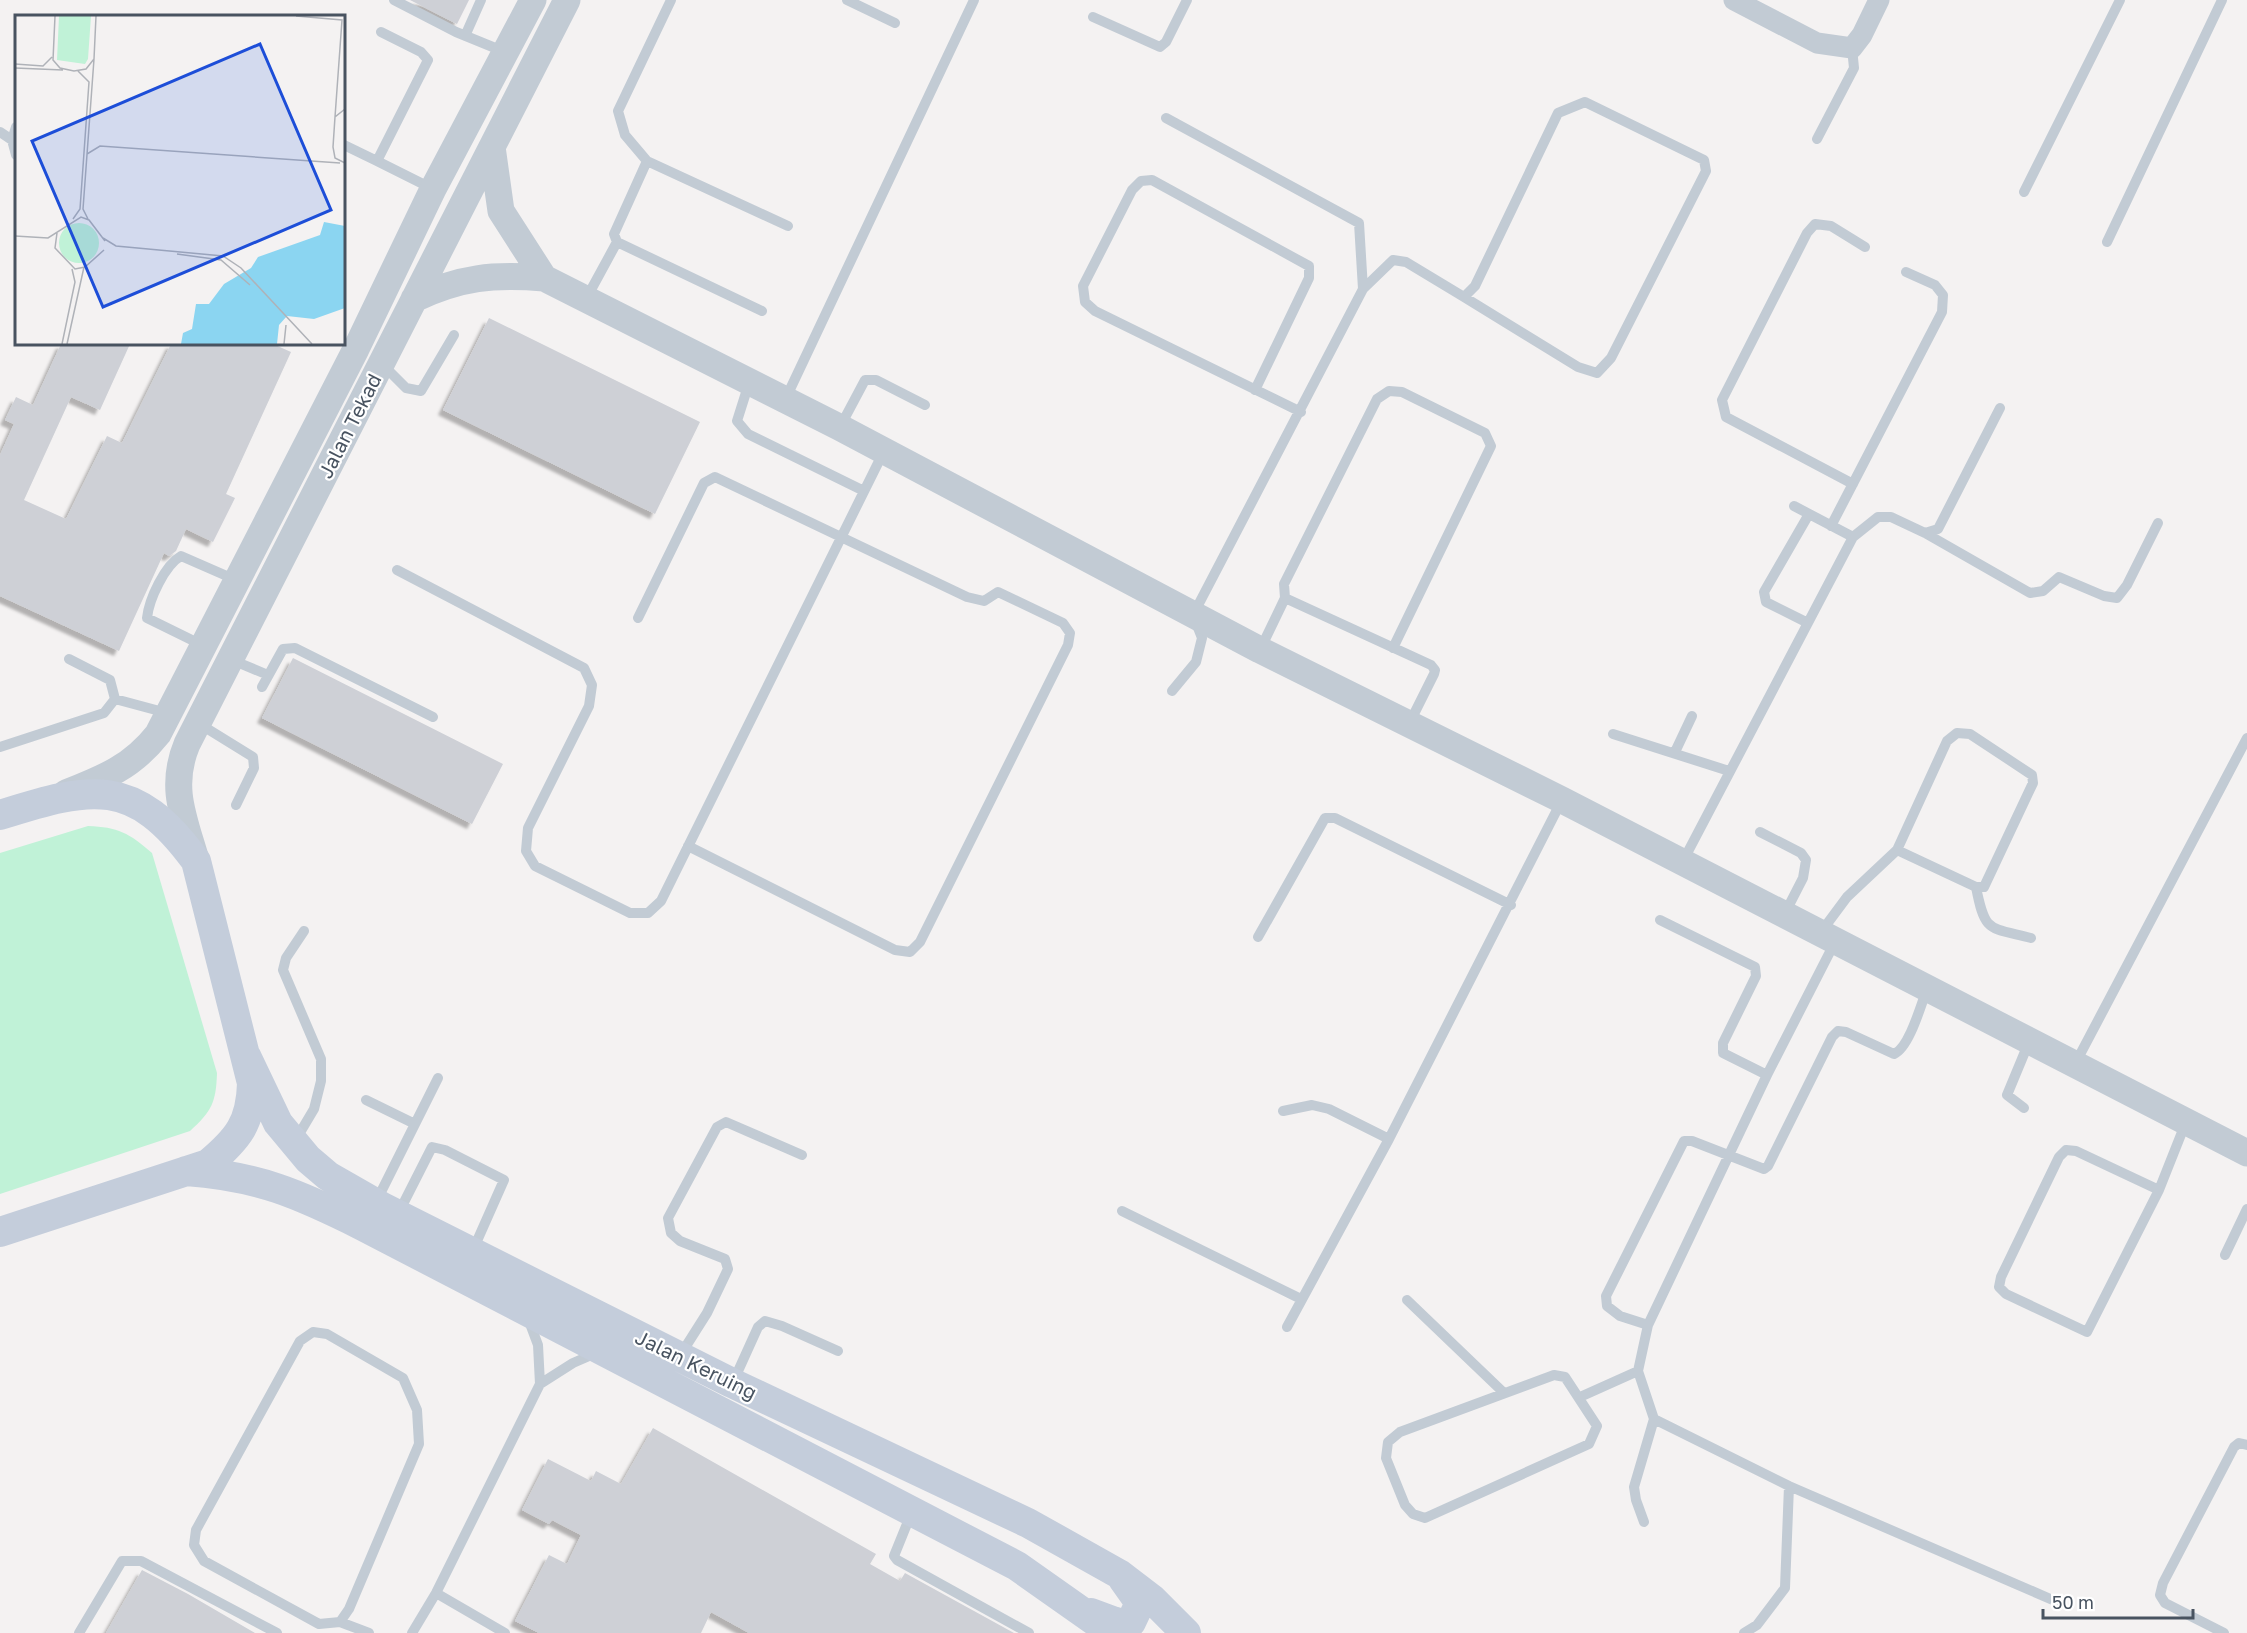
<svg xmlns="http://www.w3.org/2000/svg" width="2247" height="1633" font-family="'Golos Text',sans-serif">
<defs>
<filter id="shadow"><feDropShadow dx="-5" dy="5" stdDeviation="1.5" flood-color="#0004"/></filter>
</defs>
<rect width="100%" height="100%" fill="#f4f2f2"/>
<!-- green -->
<path fill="#c0f2d7" d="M88,826C118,827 129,833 152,853L217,1073C216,1102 212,1111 190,1131L0,1194V853Z"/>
<!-- building -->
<path fill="#ced0d6" filter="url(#shadow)" d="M410,0H469L457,24Z
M489,318L700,422L655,514L443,410Z
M61,344H130L100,410L71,397L24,500L66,519L107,436L122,443L171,344H273L291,352L226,494L235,498L213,542L186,529L176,551L169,556L164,553L119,651L0,596V455L14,424L5,420L16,397L33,405Z
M293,658L503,764L472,824L262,718Z
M653,1428L876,1554L870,1564L900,1581L905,1573L1014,1633H749L711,1612L701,1633H539L515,1621L549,1555L567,1564L581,1535L552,1520L549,1524L522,1510L548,1459L591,1481L596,1471L621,1484Z
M142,1570L188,1594L255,1633H106Z"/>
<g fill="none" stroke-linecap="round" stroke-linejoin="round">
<!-- service -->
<path stroke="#c2cbd4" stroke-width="10" d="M394,0L456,32L505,52
M671,0L618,111L625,135L647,161L788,226
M847,0L895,23
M1093,17L1160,47L1166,42L1187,0
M465,36L481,0
M1166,118L1359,223L1363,289L1193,615L1202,638L1196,662L1172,691
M16,127L12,140L16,155
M0,132L12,140
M1817,139L1854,68L1852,48
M344,145L377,161L428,60L421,52L381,32
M377,161L433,189
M647,161L614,234L617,242L762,311
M2024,192L2120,0
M2107,242L2222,0
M1363,289L1393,260L1406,262L1464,297L1475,286L1558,113L1585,102L1704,160L1706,171L1611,358L1597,373L1578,367L1464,297
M586,299L617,242
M382,364L406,388L421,391L454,335
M749,383L737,421L748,434L864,491
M1255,390L1309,278V266L1152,180L1141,181L1132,190L1083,286L1085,302L1095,311L1301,412
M785,400L974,0
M840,427L865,380H876L925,405
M1853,484L1726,417L1722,400L1807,233L1815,224L1831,226L1865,247
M1794,506L1853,537
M1831,526L1942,312L1943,295L1935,285L1906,272
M1925,533L2030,593L2043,591L2059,577L2104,596L2117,598L2127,585L2158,523
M397,570L584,668L592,685L589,706L528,828L526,851L535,866L630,913H648L661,901L884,451
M1285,598L1284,584L1377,399L1389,391L1402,392L1485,433L1491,446L1393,648
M638,618L704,483L715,477L967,597L984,601L998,592L1063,623L1070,633L1068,645L920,942L910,952L895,950L688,846
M1806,622L1766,602L1764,592L1809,514
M202,645L147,618C149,599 165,565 181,556L236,580
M1260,650L1285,598L1431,665L1435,670L1434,674L1409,724
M232,660L268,675
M262,687L283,649L295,648L433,717
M115,699L167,713
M198,723L253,757L254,768L236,805
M1613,734L1729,771
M0,747L104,713L115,699L110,680L69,659
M1675,752L1692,716
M1760,832L1801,853L1806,860L1803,878L1784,915
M1682,863L1853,537L1878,517H1891L1925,533L1938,529L2000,408
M1976,887C1985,933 1988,927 2031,938
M1660,920L1755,967L1756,976L1723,1043V1053L1767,1075
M1821,932L1847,897L1897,850L1947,741L1957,733L1970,734L2032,775L2033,783L1984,887H1976L1897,850
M1258,937L1325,818H1335L1511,905
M1835,942L1767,1075L1648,1325L1638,1371L1654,1419L1789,1486L2055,1601
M2075,1064L2247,738
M366,1100L415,1124L377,1200
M2024,1108L2007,1095L2029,1042
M1283,1111L1312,1105L1329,1109L1389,1139
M415,1124L438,1078
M295,1141L314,1109L321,1081V1059L283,970L286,958L304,931
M2159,1190L2087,1332L2006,1294L1999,1287L2001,1277L2059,1157L2066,1150L2076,1151L2159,1190L2186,1122
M1122,1211L1301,1299
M398,1214L432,1147L445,1150L504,1180L473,1250
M2225,1255L2247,1209
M1407,1300L1503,1392
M1648,1325L1620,1316L1607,1306L1606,1296L1684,1141H1692L1764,1169L1768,1166L1832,1037L1838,1031L1846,1032L1894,1054C1909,1048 1921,1005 1927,989
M1287,1327L1389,1139L1562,800
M313,1332L327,1334L403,1378L417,1410L419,1444L349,1609L340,1622L319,1624L204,1561L194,1545L196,1530L300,1341Z
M681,1354L707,1313L728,1269L725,1259L680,1241L671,1233L668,1218L717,1127L726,1122L802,1155
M1554,1375L1565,1377L1597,1426L1589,1444L1425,1518L1413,1514L1405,1505L1386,1458L1388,1442L1400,1432Z
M734,1380L758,1327L765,1321L782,1326L838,1351
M540,1384L573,1363L596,1353
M1580,1397L1638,1371
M911,1514L894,1556L897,1560L1029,1633
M1644,1522L1636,1500L1634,1487L1654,1419
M436,1593L505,1633
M340,1622L369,1633
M79,1633L122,1561H141L277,1633
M412,1633L436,1593L540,1384L538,1345L529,1321
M1744,1633L1757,1625L1785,1588L1789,1486
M2224,1633L2165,1603L2160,1595L2163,1583L2234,1447L2239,1443L2247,1445"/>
<!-- minor -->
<path stroke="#c2cbd4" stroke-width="21" d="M1734,0L1817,43L1852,48L1862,35L1879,0"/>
<!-- tertiary -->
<path stroke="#c2cbd4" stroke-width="27" d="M492,147L501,211L544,278
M414,299C461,277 493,274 544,278L839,427L1260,650L1562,800L2247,1153
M66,793C104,778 132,767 158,734L356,349L433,189L533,0
M196,860C184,818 169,787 187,744L567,0"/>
<!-- secondary -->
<path stroke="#c4cddb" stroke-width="30" d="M0,815C92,786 134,776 196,861L252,1083C251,1123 238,1139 208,1164L0,1232
M246,1056L278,1123L308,1159L328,1176L384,1208L732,1383L1028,1523L1119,1574L1153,1600L1186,1633
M186,1171C258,1176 299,1194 363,1226L1017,1566L1112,1633
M1091,1613L1118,1623L1131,1622L1140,1603L1123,1579"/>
</g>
<g text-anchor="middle" stroke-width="4.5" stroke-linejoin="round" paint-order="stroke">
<!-- street labels -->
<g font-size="20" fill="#485360" stroke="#fff">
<text transform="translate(350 426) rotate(-63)" y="7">Jalan Tekad</text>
<text transform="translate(696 1365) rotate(26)" y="7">Jalan Keruing</text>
</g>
</g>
<!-- overview -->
<g transform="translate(15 15)">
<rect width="330" height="330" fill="#f4f2f2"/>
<path d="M44,1H76L73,44L70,49L42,45ZM44 228a20 20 0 1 1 40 0a20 20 0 1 1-40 0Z" fill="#c0f2d7"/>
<path d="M309,207L330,211V293L299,304L272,301L264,310L262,329H166L168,318L177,314L181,289H194L209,269L236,253L243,242L305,220Z" fill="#8bd5f1"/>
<path fill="none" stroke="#afb2b8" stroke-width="1.5" d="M40,1L38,45L45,53L59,56L71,54L79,44L81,1M281,1L327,5L320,102M0,49L28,51L37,42M0,53L48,55M330,94L320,102L318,132L320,143L330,148M72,139L85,131L325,148M58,204L65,194L74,67L63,56M73,204L68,194L79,44M42,218L40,233L60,254L70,252L89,235M0,221L33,223L66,202L74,205L90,226M88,223L101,231L208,241L226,253L297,329M162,239L206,245L235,270M47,329L60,267L57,254M52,329L69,252M269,329L271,310"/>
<path fill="#1d4ed8" fill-opacity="0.15" stroke="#1d4ed8" stroke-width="3" d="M245,29L316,195L88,292L17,126Z"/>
<rect width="330" height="330" fill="none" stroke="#485360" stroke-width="3"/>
</g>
<!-- scale -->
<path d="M2043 1609v9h150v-9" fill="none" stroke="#485360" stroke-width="3"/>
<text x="2052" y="1609" font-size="18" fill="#485360" stroke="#ffffff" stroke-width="4.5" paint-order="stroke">50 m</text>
</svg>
